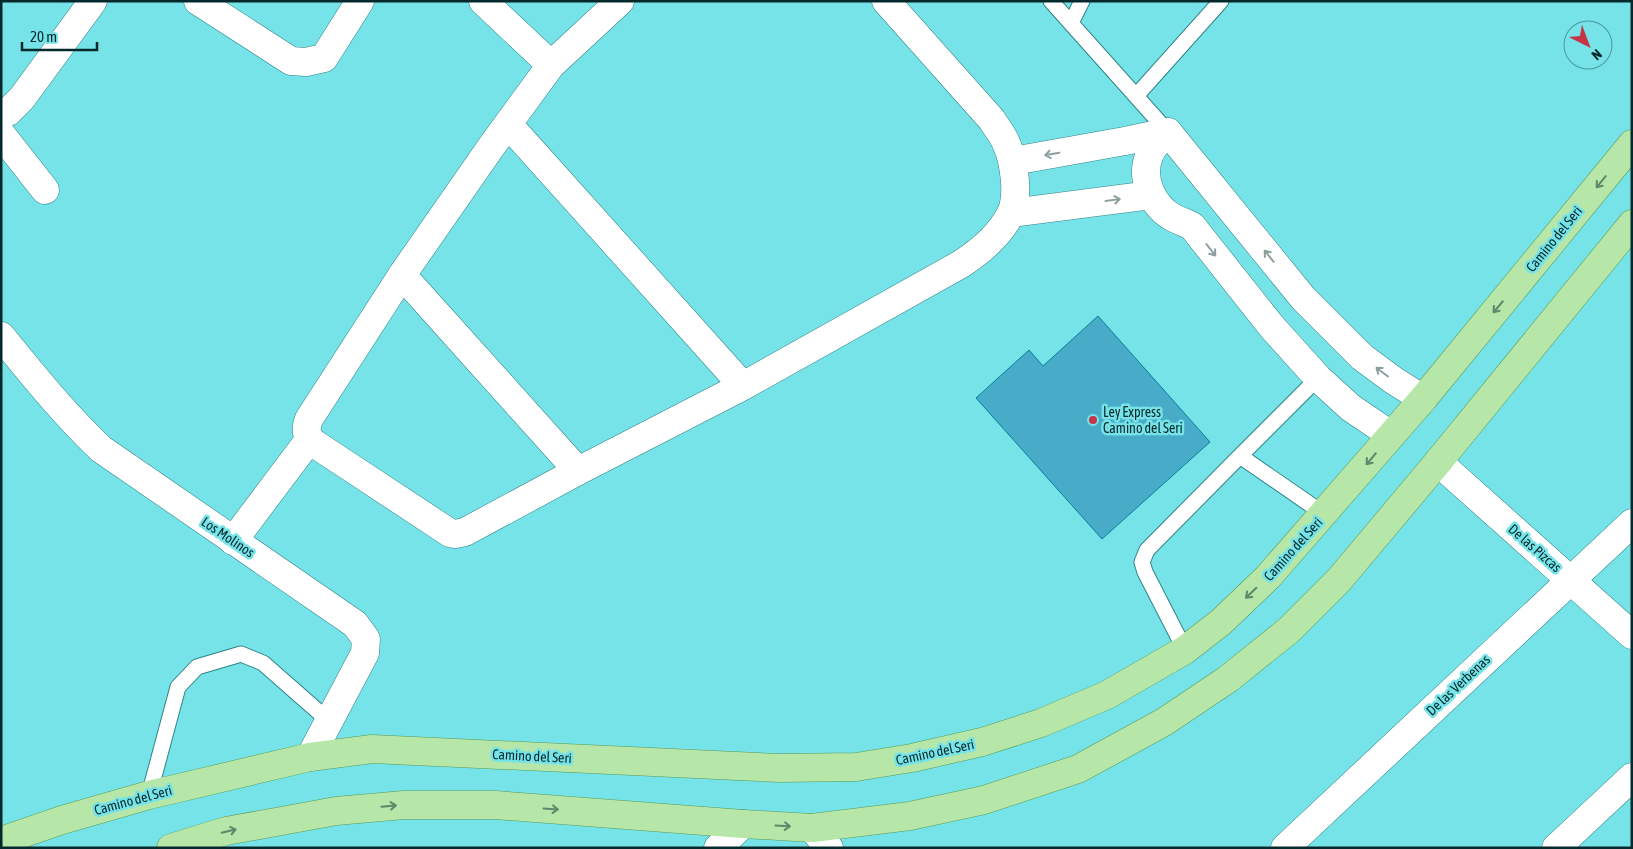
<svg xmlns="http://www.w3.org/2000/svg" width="1633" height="849" font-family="'Asap Condensed',sans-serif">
<rect width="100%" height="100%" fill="#76e3e8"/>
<!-- building -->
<path fill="#48acc8" stroke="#02819b" d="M1098,316L1210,442L1102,539L976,398L1029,350L1043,366Z"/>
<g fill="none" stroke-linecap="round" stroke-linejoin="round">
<defs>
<path id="service" d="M1051,1L1168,132
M1071,23L1082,1
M1136,96L1221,1
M1240,456L1318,378
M1185,650L1145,572L1142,562L1147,550L1240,456L1324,514
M149,795L178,687L197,667L241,654L263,663L329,721"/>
<path id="minor" d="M198,1L291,61L306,62L324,58L360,1
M483,1L551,65
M620,1L551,65L491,147L402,275L309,419C305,429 306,437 315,444L450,533L455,534L465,532L578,471L743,386L961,264C981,251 999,236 1010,215C1020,197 1014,160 1006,143C1003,135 996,127 992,120L886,1
M1,114L8,112L22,98L93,1
M508,124L743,386
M1168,132C1161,139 1152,146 1149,156C1140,179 1153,207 1174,218C1180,221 1186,223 1192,226L1272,327L1318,378L1351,408L1391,435
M1168,132L1303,298L1362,357L1393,380L1423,399
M1,134L45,190
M1013,161L1125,141L1168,132
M1011,213L1151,195
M402,275L578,471
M1,336C33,375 64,414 101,449L355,624L366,639L365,653L310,757
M1438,462L1632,635
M233,541L309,440
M812,828L829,848
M718,848L743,824
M1285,848L1632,523
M1556,848L1632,777"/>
<path id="primary" d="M1,841L62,820L149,795L310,757L372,749L780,768L856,767L912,758L982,742L1041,723L1107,695L1185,650L1221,622L1268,577L1423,399L1632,144
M171,848L226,831L276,822L336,811L404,805H495L743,824L812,828L910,816L984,800L1078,769L1164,722L1228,679L1289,630L1339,580L1438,462L1632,224"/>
</defs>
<!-- service casing -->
<use href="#service" stroke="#2e8487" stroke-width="17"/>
<!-- minor casing -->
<use href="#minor" stroke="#2e8487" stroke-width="29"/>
<!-- primary casing -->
<use href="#primary" stroke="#589a58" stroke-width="29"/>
<!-- service -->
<use href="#service" stroke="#fff" stroke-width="15"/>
<!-- minor -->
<use href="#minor" stroke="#fff" stroke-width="28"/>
<!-- primary -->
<use href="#primary" stroke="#b6e7a9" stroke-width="28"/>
</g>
<!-- one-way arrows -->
<defs><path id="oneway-shaft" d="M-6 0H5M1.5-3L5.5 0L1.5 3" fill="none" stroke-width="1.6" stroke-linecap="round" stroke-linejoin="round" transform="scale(1.25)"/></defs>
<g stroke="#8e9f9f">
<use href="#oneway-shaft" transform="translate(1052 154) rotate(170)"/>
<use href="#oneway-shaft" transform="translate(1113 200) rotate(-8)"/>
<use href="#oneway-shaft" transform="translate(1211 250) rotate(52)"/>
<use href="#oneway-shaft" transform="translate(1269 256) rotate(-129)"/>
<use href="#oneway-shaft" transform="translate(1382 372) rotate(-143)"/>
</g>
<g stroke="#5d886a">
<use href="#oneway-shaft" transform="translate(1601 182) rotate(129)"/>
<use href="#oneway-shaft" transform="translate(1498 307) rotate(130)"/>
<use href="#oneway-shaft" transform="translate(1371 459) rotate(130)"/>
<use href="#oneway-shaft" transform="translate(1251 593) rotate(136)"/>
<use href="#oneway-shaft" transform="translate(389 806) rotate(-5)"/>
<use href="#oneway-shaft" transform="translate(551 809) rotate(4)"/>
<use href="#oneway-shaft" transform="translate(783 826) rotate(3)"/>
<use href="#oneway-shaft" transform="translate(229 831) rotate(-13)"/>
</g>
<!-- markers -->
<circle fill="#c53546" stroke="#76e3e8" stroke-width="2" cx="1093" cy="420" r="5"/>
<g text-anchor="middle" stroke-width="5" stroke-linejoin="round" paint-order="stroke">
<!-- street labels -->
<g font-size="14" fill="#04292a" stroke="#76e3e8">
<text transform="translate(1554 239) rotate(-51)" y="5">Camino del Seri</text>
<text transform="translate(228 537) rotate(34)" y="5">Los Molinos</text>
<text transform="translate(1535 548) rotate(41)" y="5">De las Pizcas</text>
<text transform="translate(1293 549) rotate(-48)" y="5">Camino del Seri</text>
<text transform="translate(1458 685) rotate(-43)" y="5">De las Verbenas</text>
<text transform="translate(935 752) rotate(-12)" y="5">Camino del Seri</text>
<text transform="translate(532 756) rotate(3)" y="5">Camino del Seri</text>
<text transform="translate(133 800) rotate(-15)" y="5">Camino del Seri</text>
</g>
<!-- poi labels -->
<g font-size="14" fill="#04292a" stroke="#76e3e8" text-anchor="start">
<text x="1103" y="417">Ley Express<tspan x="1103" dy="16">Camino del Seri</tspan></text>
</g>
</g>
<!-- border -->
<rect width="1633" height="849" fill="none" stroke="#04292a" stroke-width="5"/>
<!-- north arrow -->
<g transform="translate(1588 45) rotate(138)"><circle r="24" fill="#76e3e8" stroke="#48999c"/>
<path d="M0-4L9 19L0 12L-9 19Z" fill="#c53546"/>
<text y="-8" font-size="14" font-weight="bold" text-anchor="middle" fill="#04292a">N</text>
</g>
<!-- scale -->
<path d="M22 42v8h75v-8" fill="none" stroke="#04292a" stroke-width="2.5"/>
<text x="30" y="42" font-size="15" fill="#04292a" stroke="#76e3e8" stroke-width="4" paint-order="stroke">20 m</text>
</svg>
